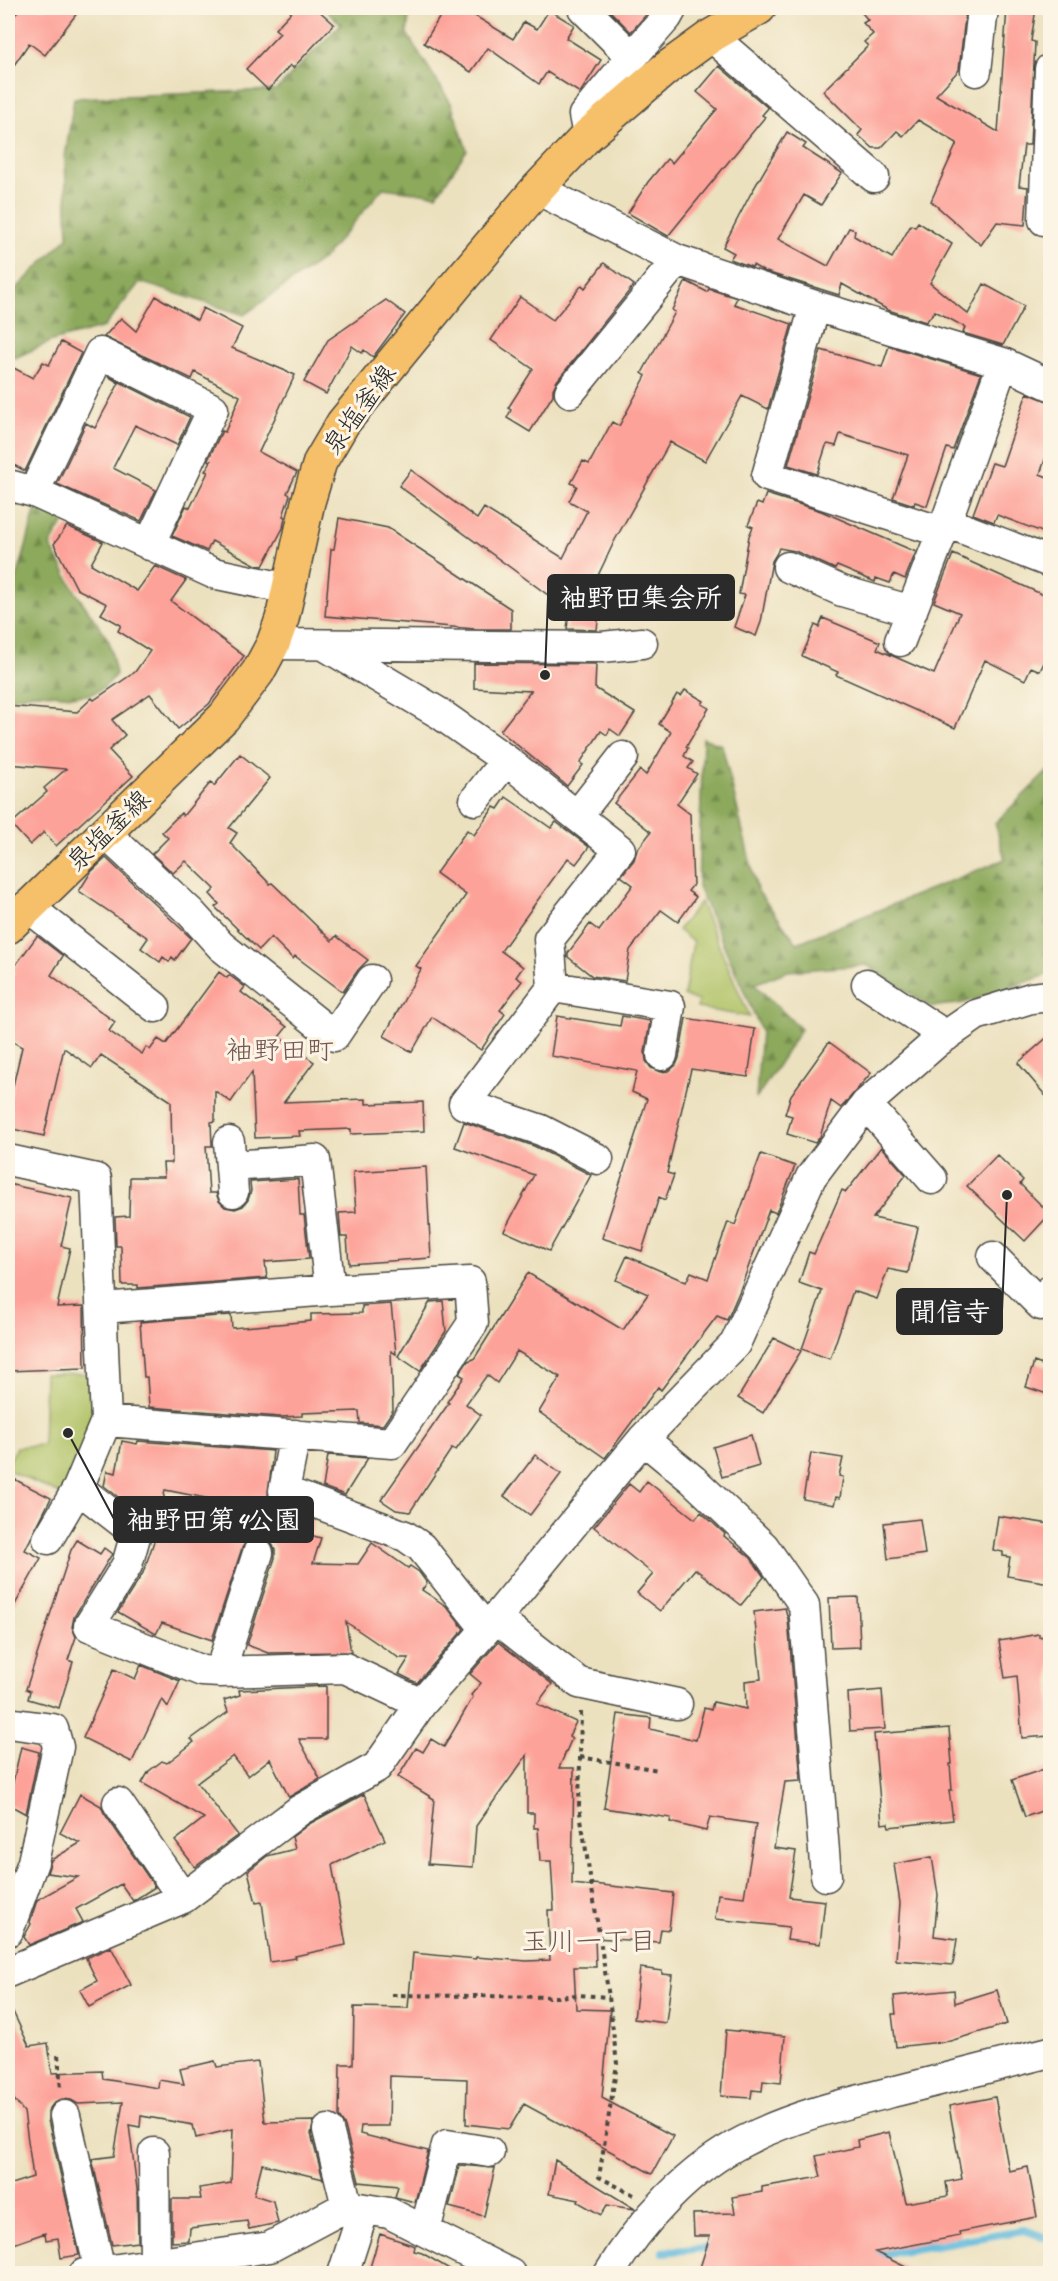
<svg xmlns="http://www.w3.org/2000/svg" width="1058" height="2281" font-family="Caveat,'Klee One',sans-serif">
<defs>
<pattern id="forest-firs" width="22" height="20" patternUnits="userSpaceOnUse" patternTransform="scale(1.5)"><rect width="22" height="20" fill="#8ca95c"/><path d="M5 1l3.5 6h-7zM16 11l3.5 6h-7z" fill="#738a4c"/></pattern>
</defs>
<rect width="100%" height="100%" fill="#fcf5e5"/>
<filter id="ink" filterUnits="userSpaceOnUse"><feTurbulence type="fractalNoise" baseFrequency=".0167" numOctaves="2"/><feDisplacementMap in="SourceGraphic" scale="12" xChannelSelector="R" yChannelSelector="G"/><feConvolveMatrix kernelMatrix="1 2 1 2 8 2 1 2 1" color-interpolation-filters="sRGB"/></filter>
<filter id="wash" filterUnits="userSpaceOnUse"><feTurbulence type="fractalNoise" baseFrequency=".008" numOctaves="4" result="noise"/><feDisplacementMap in="SourceGraphic" scale="24" xChannelSelector="R" yChannelSelector="G"/><feGaussianBlur stdDeviation="1.35" result="paint"/><feColorMatrix in="noise" values="0 0 0 0 0 0 0 0 0 0 0 0 0 0 0 0 0 1.4 0 .05"/><feComposite in="paint" operator="in"/></filter>
<g filter="url(#wash)">
<rect width="100%" height="100%" fill="#ece1bf"/>
<!-- forest -->
<path fill="url(#forest-firs)" stroke="#5c6a44" stroke-width="1.5" d="M324,8H410L407,34L451,103L467,150L437,195L383,188L323,259L244,315L140,282L104,327L52,341L15,358L8,355V297L68,237L65,158L74,98L276,90L341,24Z
M37,503L67,517L50,545L77,594L109,641L116,674C94,707 67,693 35,693C26,694 16,697 8,699V608L24,554Z
M703,738L722,745L757,890L797,943L1005,859L995,823L1050,769V974L964,1003L931,1007L867,965L788,971L754,984L801,1029L756,1099L761,1030L698,887Z"/>
<!-- green -->
<path fill="#b0c367" stroke="#6e7749" stroke-width="1.5" d="M700,902L750,1017L697,1008L698,1001L684,996L693,942L678,930Z
M97,1373L98,1420L62,1495L8,1470V1464L17,1447L43,1445L45,1374Z"/>
<g fill="none" stroke-linecap="round" stroke-linejoin="round">
<!-- stream -->
<path stroke="#60badd" stroke-width="8" d="M663,2252L715,2247
M870,2256L1024,2230L1050,2239"/>
</g>
<g id="blocks">
<!-- building -->
<path fill="#fda299" d="M20,8H81L45,55L29,43L8,74V24Z
M295,8H316L334,24L293,68L290,65L268,90L246,69L280,33L275,29Z
M445,8H462L513,39L524,22L537,29L549,10L574,25L566,38L601,60L580,93L547,72L539,84L488,48L471,72L424,43Z
M607,8H652L631,32Z
M858,8H966L959,70L936,95L998,132L1007,8H1036L1031,41L1035,42L1030,145H1024L1019,186L1028,187L1025,225L997,222L981,245L931,201L957,143L918,120L903,136L897,131L881,148H873L858,135L862,130L823,91L868,46L864,42L873,34L863,23L868,20Z
M719,66L768,108L762,115L765,117L668,236L628,213L648,182L667,159L672,163L717,109L697,92Z
M787,132L806,144L803,148L842,173L821,205L804,195L778,239L828,266L849,228L855,230L854,236L892,258L911,225L915,227L918,222L952,244L930,283L968,314L984,284L1024,306L1003,345L963,333L965,327L935,311L926,322L888,310L842,284L839,295L763,271L753,265L752,267L730,259L734,253L723,247L750,195Z
M604,263L634,285L557,381L553,389V395L530,432L507,418L511,410L508,408L533,369L491,340L520,297L553,320L582,285L585,288Z
M686,281L707,292L709,289L737,298L734,304L792,324L768,409L742,396L705,461L670,442L615,540L591,590L601,591L597,630L567,629L571,597L548,595L399,486L411,470L477,519L484,508L563,558L587,511L569,501L577,486L571,483L583,461L589,464L612,422L619,426L646,376L642,373L673,316L675,312L672,310Z
M156,296L197,320L203,308L242,328L232,348L295,375L259,452L297,472L287,493L290,495L283,516L285,517L283,528L263,566L256,565L212,541L207,551L172,536L186,506L190,508L208,472L205,471L211,461L208,460L222,431L225,432L240,396L195,372L192,379L104,337L121,318L136,331Z
M386,300L405,314L373,357L364,350L362,353L352,346L326,394L304,382L328,340Z
M61,342L81,353L25,471L8,462V365L33,378L43,362L49,365Z
M889,346L981,374L953,450L947,448L927,506L915,502L914,505L893,498L908,455L840,434L836,446L828,444L826,446L817,474L788,465L821,350L882,367Z
M108,376L190,417L177,445L135,425L113,468L156,490L141,521L57,484L86,423L95,428L119,383Z
M1027,393L1050,402V445L1040,474L1050,478V535L997,515L994,522L973,514L992,463L1002,466Z
M766,494L821,511L916,552L905,579L894,574L890,583L876,578L875,582L837,566L835,569L795,551L779,548L777,553L772,561L761,622L756,636L734,627L745,595L739,594L749,536L753,527L748,525L757,503L762,505Z
M339,518L388,528L511,609V629H475L325,616L331,549H334Z
M67,526L103,542L91,564L137,591L155,566L186,580L171,601L244,656L209,704L178,729L150,694L112,720L125,735L109,750L133,776L56,846L44,832L30,845L11,824L47,792L44,788L66,769L8,764V706L77,712L92,698L94,700L135,672L150,651L118,631L121,625L101,614L107,604L77,589L54,544Z
M953,554L1050,598V650L1040,671L1031,667L1025,680L985,660L955,728L836,675L838,672L802,656L815,625L819,627L823,618L880,642L877,649L934,674L960,613L934,602Z
M474,663L596,664L595,688L635,713L620,736L610,729L607,735L601,731L580,763L583,765L567,786L500,731L531,691L474,688Z
M685,690L704,701L702,704L709,708L686,747L688,748L684,756L693,762L688,768L697,774L677,804L690,814L693,885L688,891L696,897L678,922L661,910L630,950L625,981L592,976L568,957V953L590,924L599,931L633,885L621,876L634,860L637,850L651,832L614,803L640,770L646,775L671,732L659,724L677,694L681,696Z
M240,754L270,778L229,828L237,833L230,843L270,884L272,883L332,941L336,936L368,960L358,970L343,992L295,956L293,959L271,937L259,950L215,907L219,904L210,894L215,889L186,861L173,873L152,854L168,838L162,832L181,813L183,816L211,782L214,786Z
M506,797L551,828L556,822L589,847L576,864L568,858L501,951L523,967L516,977L522,981L500,1010L505,1014L481,1050L432,1017L412,1052L384,1036L421,969L416,966L466,895L436,873L467,830L474,835L494,807L498,809Z
M106,858L191,938L175,960L172,957L169,962L163,957L160,962L141,948L148,938L79,891L91,872Z
M37,936L63,956L51,975L115,1022L109,1031L142,1054L146,1047L150,1050L158,1039L166,1044L219,972L227,978L229,975L245,987L241,992L287,1027L279,1037L314,1062L284,1102L366,1099V1104L423,1102L424,1131L351,1134V1129L299,1131L300,1136L255,1138L252,1072L231,1102L215,1091V1121L211,1122L212,1146H206L209,1193H216L219,1201L225,1207L235,1209L243,1206L248,1200L251,1191L250,1182L298,1179L300,1215H304L309,1259L265,1262L267,1278L138,1288V1285H122L121,1246H116L115,1217L129,1216L130,1177H164L163,1163H172L171,1101L101,1055L92,1068L64,1048L44,1136L8,1128V1099H10L22,1047L8,1039V983L15,972L12,970Z
M557,1016L620,1026L622,1016L650,1021L645,1052L646,1061L651,1068L660,1072L669,1071L676,1065L679,1058L686,1018L755,1029L748,1077L691,1069L667,1173L674,1175L665,1200L659,1197L642,1251L602,1238L647,1099L632,1092L637,1071L551,1056Z
M1050,1035V1101L1018,1063Z
M829,1042L871,1073L841,1108L831,1101L820,1137L815,1143L787,1134L792,1116L785,1114L791,1095Z
M464,1122L534,1146L591,1175L549,1251L504,1231L534,1175L455,1147Z
M881,1147L906,1175L873,1218L918,1227L908,1273L888,1269L877,1299L853,1291L830,1359L802,1349L822,1291L799,1283L809,1252L814,1254L842,1190L846,1192Z
M761,1154L795,1166L776,1213L769,1210L740,1290L727,1320L717,1316L661,1390L658,1387L605,1458L539,1412L560,1377L517,1351L497,1383L487,1375L466,1404L481,1415L456,1450L452,1448L410,1512L396,1510L381,1500L449,1403L447,1402L464,1377L459,1374L468,1361L474,1359L528,1273L623,1330L648,1294L616,1280L627,1256L686,1282L691,1272L708,1279L728,1222L735,1225Z
M997,1155L1023,1180L1020,1184L1050,1214L1025,1241L967,1186Z
M426,1167L431,1258L349,1264L347,1237H341L339,1213L356,1212L353,1172Z
M8,1184L72,1198L61,1246L70,1248L57,1307L84,1306L85,1368L8,1371Z
M443,1301L446,1331L420,1371L398,1356L430,1302Z
M391,1304L396,1354L391,1351L393,1410L383,1425L360,1423L359,1411L302,1413V1416L280,1417L149,1407L147,1377H144L140,1322L231,1315L232,1328L311,1321V1314L362,1313V1306Z
M774,1338L801,1351L763,1413L738,1398Z
M1034,1362L1050,1368V1395L1026,1387Z
M751,1435L759,1466L722,1477L713,1447Z
M122,1441L137,1444L138,1441L273,1451L268,1496L271,1502L278,1507L314,1521L310,1535L321,1538L313,1563L358,1564L372,1543L408,1568L410,1566L419,1572L427,1583L422,1590L446,1606L464,1629L417,1683L399,1674L409,1658H399L346,1622L351,1652L268,1653L247,1645L275,1558V1549L270,1541L263,1536H255L247,1540L242,1548L212,1640L162,1623L156,1634L118,1612L143,1573L159,1527L202,1541L216,1500L165,1490L161,1513L131,1507L104,1486L107,1471L116,1473Z
M811,1453L843,1458L839,1476L843,1477L840,1498L836,1497L834,1505L803,1499Z
M328,1455L368,1458L345,1495L323,1487Z
M535,1455L561,1474L530,1515L504,1496Z
M14,1479L51,1498L25,1550L41,1558L8,1617V1493Z
M647,1481L695,1519L701,1512L725,1534L724,1536L751,1558L764,1577L741,1605L695,1569L660,1611L637,1593L653,1574L594,1527L629,1484L639,1492Z
M998,1516L1050,1524V1583L1007,1576L1010,1557L1003,1556V1552L993,1550Z
M920,1519L925,1554L888,1559L884,1523Z
M77,1540L100,1554L104,1548L112,1554L74,1617L72,1627L76,1637L68,1660L73,1662L59,1708L28,1699L30,1691L26,1689L71,1550Z
M858,1597L860,1647L831,1648L829,1598Z
M785,1608L788,1619L801,1781L785,1782L774,1848L796,1851L789,1897L825,1901L820,1944L787,1940L789,1927L715,1919L718,1894L744,1897L756,1824L710,1817L706,1831L670,1822L671,1818L604,1808L618,1714L651,1718L650,1729L696,1740L704,1708L711,1710L713,1702L746,1709L745,1681L761,1679L754,1612Z
M1039,1634V1637L1050,1635V1736L1022,1738L1017,1676L1005,1678L999,1641Z
M498,1642L552,1684L537,1704L576,1722L569,1736L572,1738L559,1768H574L572,1884L592,1886L593,1884L673,1893L669,1930L661,1929L659,1942L595,1938L596,1967H574L576,2009L610,2010L602,2098L673,2136L652,2174L524,2104L509,2129L466,2124L467,2079L390,2076L389,2126H361L360,2134L428,2151L415,2202L395,2197L398,2186L359,2182L345,2126L339,2117L340,2064H353L354,2007L408,2008L413,1953L476,1959V1957L527,1961L550,1960L548,1910H554L551,1861H540L538,1828H534V1813H527V1755L476,1826L473,1867L428,1864L434,1799L398,1777L416,1748L423,1752L431,1739L444,1747L473,1697L471,1695L481,1683L470,1674Z
M141,1665L180,1681L168,1707L162,1699L132,1762L83,1738L114,1669L135,1679Z
M326,1686V1739H299L320,1779L289,1797L270,1759L248,1776L233,1756L197,1783L238,1835L195,1867L175,1841L204,1818L142,1783L149,1771L162,1761L167,1763L194,1742L191,1739L228,1712L224,1700L240,1695L239,1690Z
M882,1690L885,1729L850,1731L848,1693Z
M949,1728L952,1764H950L952,1790H949L953,1820L889,1827L888,1823L882,1824L874,1734Z
M21,1747L39,1752L26,1814L8,1804Z
M1050,1767V1808L1025,1817L1012,1780Z
M80,1794L101,1806L104,1813L155,1887L133,1901L121,1884L76,1909L83,1922L29,1945L24,1937L31,1924L30,1922L37,1900L78,1877L47,1873L51,1860L80,1843L60,1833Z
M364,1794L385,1840L332,1865L346,1945L295,1956L296,1958L270,1962L262,1902L256,1903L248,1871L267,1856L295,1849L292,1837L309,1824Z
M932,1857L938,1895L934,1936L957,1939L953,1965L896,1960L900,1903L894,1864Z
M111,1947L131,1985L89,2007L80,1990L97,1981L86,1958Z
M640,1968L662,1971V1974L672,1975L666,2023L634,2019Z
M954,1990L955,2003L997,1990L1007,2024L950,2041L896,2047L892,2014H896L894,1996Z
M8,2001L29,2046L48,2043L52,2073L102,2071L103,2079L158,2088L159,2080L184,2084L180,2069L215,2061L217,2067L258,2062L265,2122L314,2121L311,2134L323,2179L262,2164L254,2195L273,2201L278,2223L249,2229L247,2221L190,2228L189,2241L172,2242V2199H201L199,2188L231,2183L233,2129L196,2138L193,2125L141,2116L140,2127L129,2125L137,2189L138,2242L112,2245L92,2159L114,2156L123,2102L78,2104L71,2100L62,2099L53,2104L48,2111V2120L79,2255L61,2258L58,2238L46,2240L45,2233L8,2246V2185L33,2177L24,2112L8,2092Z
M726,2030L785,2036L781,2083L763,2081L762,2091L752,2090L751,2098L721,2096Z
M995,2097L1009,2171L1028,2167L1037,2217L959,2232L960,2236L875,2252L920,2274H698L710,2236H694L693,2214L735,2213L732,2197L762,2192V2187L821,2177L816,2156L858,2147L857,2140L889,2132L906,2203L948,2196L946,2182L962,2179L949,2106Z
M555,2160L635,2209H634L607,2205L601,2215L578,2202L579,2200L549,2194Z
M460,2165L495,2168L484,2216L449,2207Z
M380,2234L415,2246L414,2251L422,2253L458,2274H368Z"/>
</g>
</g>
<g filter="url(#ink)">
<use href="#blocks" fill-opacity="0" stroke="#484641" stroke-width="1.5"/>
<g fill="none" stroke-linecap="round" stroke-linejoin="round">
<defs>
<path id="minor" d="M583,8L632,57L584,115L588,135
M711,36L874,177
M632,57L667,17L672,8
M1050,69L1044,220L1050,221
M976,71L983,8
M537,189L677,260L815,306L1003,363L1050,385
M815,306L767,476L942,532
M1003,363L946,522L1050,562
M570,392L677,260
M8,487L12,486L34,492L213,573L289,589
M34,492L100,353L213,409L149,545
M788,567L842,591L912,611
M900,641L946,522
M273,644L602,647L642,643
M326,646L439,713L506,760L620,850L549,939L553,987L670,1006L662,1055
M475,800L506,760
M577,816L623,757
M105,833L191,913L221,946L334,1036L372,980
M27,906L155,1007
M867,984L946,1036
M553,987L464,1104L541,1130L598,1159
M866,1104L932,1179
M229,1142L233,1192
M8,1160L96,1179L106,1421L78,1488L136,1533L127,1565L89,1626L202,1671L220,1672L345,1668L421,1704
M232,1166L315,1160L330,1290
M993,1257L1041,1305L1050,1291
M103,1308L330,1290L470,1282L473,1323L392,1443L106,1421
M295,1435L284,1491L405,1536L421,1547L486,1629
M643,1439L693,1480L764,1547L804,1605L826,1876
M48,1539L78,1488
M496,1618L579,1683L677,1704
M220,1672L258,1553
M8,1723L53,1729L58,1747L33,1862L8,1931
M118,1803L183,1898
M8,1972L183,1898L300,1810L377,1767L421,1704L496,1618L643,1439L735,1344L811,1177L866,1104L937,1042L976,1015L1031,998L1050,996
M65,2116L100,2271
M328,2130L347,2206
M154,2153L155,2264
M425,2231L447,2145L489,2152
M84,2274L270,2247L347,2206L389,2213L510,2274
M343,2274L364,2209
M609,2274C640,2222 690,2168 744,2141C792,2116 848,2103 900,2090C950,2077 1000,2065 1050,2052"/>
<path id="major" d="M8,927L224,717L258,672L273,644L282,619L308,502L320,462L343,423L456,285L537,189L588,135L664,70L711,36L759,8"/>
</defs>
<!-- minor casing -->
<use href="#minor" stroke="#484641" stroke-width="33"/>
<!-- major casing -->
<use href="#major" stroke="#484641" stroke-width="36"/>
<!-- path -->
<path stroke="#484641" stroke-width="4" stroke-dasharray="4.5 4.5" stroke-linecap="butt" d="M581,1712L579,1806L609,1997L617,2064L599,2177L634,2195
M580,1757L659,1770
M392,1995L559,1997L577,1995L609,1997
M58,2055L61,2089"/>
<!-- minor -->
<use href="#minor" stroke="#fff" stroke-width="30"/>
<!-- major -->
<use href="#major" stroke="#f6c06b" stroke-width="33"/>
</g>
</g>
<g text-anchor="middle" stroke-width="6" stroke-linejoin="round" paint-order="stroke">
<!-- street labels -->
<g font-size="26" fill="#2b2b2b" stroke="#fcf5e5">
<text transform="translate(359 409) rotate(-54)" y="9">泉塩釜線</text>
<text transform="translate(108 830) rotate(-44)" y="9">泉塩釜線</text>
</g>
<!-- neighbourhood labels -->
<g font-size="27" fill="#745552" stroke="#fcf5e5">
<text x="280" y="1059">袖野田町</text>
<text x="589" y="1950">玉川一丁目</text>
</g>
</g>
<!-- callouts -->
<path fill="none" stroke="#2b2b2b" stroke-width="2" d="M545 675L548 597M1007 1195L1002 1311M68 1433L114 1519"/>
<g fill="#2b2b2b" stroke="#fcf5e5" stroke-width="2">
<circle cx="545" cy="675" r="6"/>
<circle cx="1007" cy="1195" r="6"/>
<circle cx="68" cy="1433" r="6"/>
</g>
<g fill="#2b2b2b" stroke="#2b2b2b" stroke-width="2">
<rect x="548" y="575" width="186" height="45" rx="6"/>
<rect x="897" y="1289" width="105" height="45" rx="6"/>
<rect x="114" y="1497" width="199" height="45" rx="6"/>
</g>
<g font-size="27" text-anchor="middle" font-weight="bold" fill="#fff">
<text x="641" y="607">袖野田集会所</text>
<text x="950" y="1321">聞信寺</text>
<text x="214" y="1529">袖野田第4公園</text>
</g>
<!-- margin -->
<rect width="1058" height="2281" fill="none" stroke="#fcf5e5" stroke-width="30"/>
</svg>
